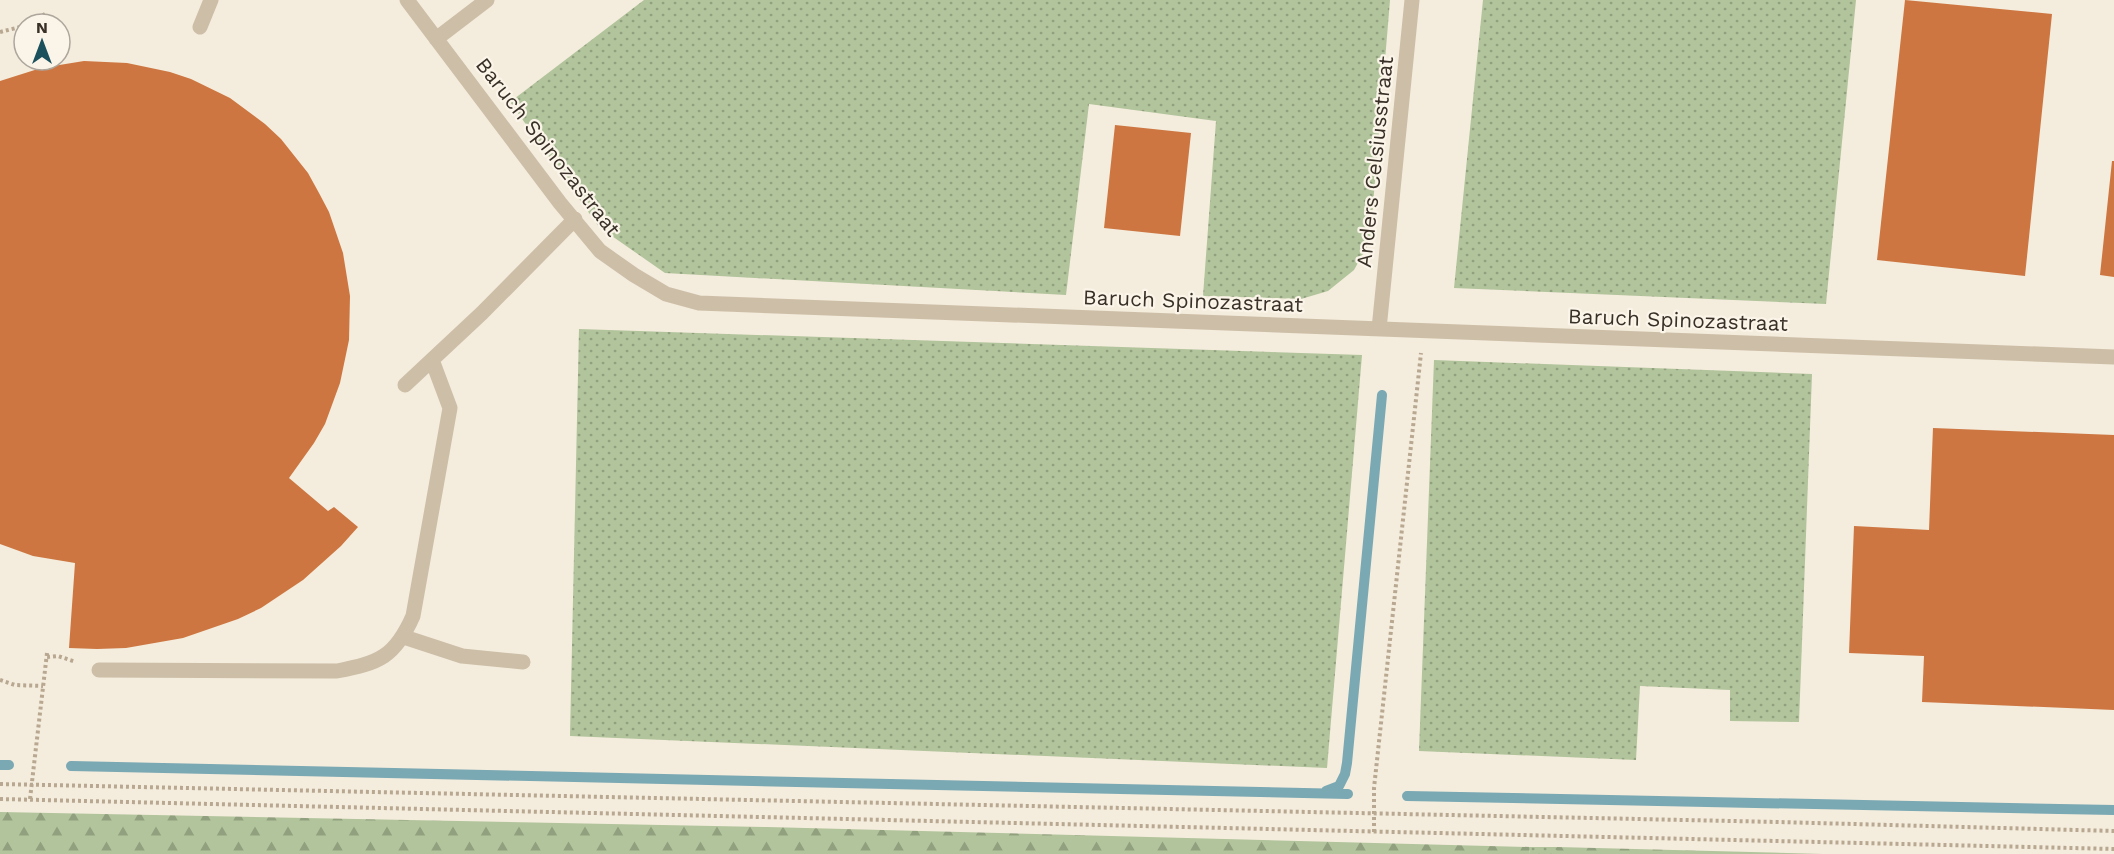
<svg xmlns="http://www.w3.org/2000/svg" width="2114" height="854" font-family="'Work Sans',sans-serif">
<defs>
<pattern id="grass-dots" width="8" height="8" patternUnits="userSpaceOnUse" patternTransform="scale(1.5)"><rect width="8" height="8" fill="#b1c49b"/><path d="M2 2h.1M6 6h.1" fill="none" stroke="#91a07e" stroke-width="1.8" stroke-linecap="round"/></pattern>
<pattern id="forest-firs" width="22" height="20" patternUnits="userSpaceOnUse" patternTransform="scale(1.5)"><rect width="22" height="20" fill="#b1c49b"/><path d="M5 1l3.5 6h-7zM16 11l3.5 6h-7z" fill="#91a07e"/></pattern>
</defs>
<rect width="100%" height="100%" fill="#f4ecdc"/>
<!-- grass -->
<path fill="url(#grass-dots)" d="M644,0H1390L1370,241L1354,270L1328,291L1301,299L1203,296L1216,121L1089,104L1066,295L665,273L599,227L510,102Z
M1483,0H1856L1826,304L1454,288Z
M579,329L1362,355L1327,768L570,736Z
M1434,360L1812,374L1799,722L1730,721V690L1640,686L1636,760L1419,751Z
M1530,847H1557V854H1529Z"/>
<!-- forest -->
<path fill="url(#forest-firs)" d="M0,812L767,827L1530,847L1529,854H0Z
M1557,847L1823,854H1557Z"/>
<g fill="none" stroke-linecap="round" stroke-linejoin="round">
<!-- stream -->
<path stroke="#7aa8b3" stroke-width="10" d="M0,765H9
M71,766L1348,794
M1326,791L1339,786L1345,774L1347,763L1382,395
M1407,796L2114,810"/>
</g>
<!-- building -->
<path fill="#cd7641" d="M1905,0L2052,14L2025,276L1877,260Z
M84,61L127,63L170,72L191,79L230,98L265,124L281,139L308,173L319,193L329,212L343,253L350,296L349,340L340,383L325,424L314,443L289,478L328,511L334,507L358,527L341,546L303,580L261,608L238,619L183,638L126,648L97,649L69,648L75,563L33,556L0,544V81L41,68Z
M1115,125L1191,133L1180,236L1104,228Z
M2112,161H2114V277L2100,275Z
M1933,428L2114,435V710L1922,702L1924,656L1849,653L1854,526L1929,530Z"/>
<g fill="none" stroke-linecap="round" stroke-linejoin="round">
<!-- path -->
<path stroke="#b9a891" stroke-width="4" stroke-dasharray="3 3" stroke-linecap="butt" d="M27,24L45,14
M0,32L24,26
M47,657L58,656L76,662
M0,680L15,685L43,686
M0,784L1778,822L2114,831
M0,799L2114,849
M30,799L47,653
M1374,832V788L1421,353"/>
<!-- minor -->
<path stroke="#cdbea7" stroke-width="15" d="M407,0L560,203L600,251L634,275L666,294L699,303L2114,357
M200,27L211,0
M436,39L487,0
M1379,329L1412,0
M405,385L482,313L575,219
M404,637L462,656L523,662
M99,670L337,671C379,663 395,657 413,616L450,408L432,360"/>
</g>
<g text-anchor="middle" stroke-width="4.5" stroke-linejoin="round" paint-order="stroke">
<!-- street labels -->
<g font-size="21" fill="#393028" stroke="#fbf5e9">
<text transform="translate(548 147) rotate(52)" y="7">Baruch Spinozastraat</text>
<text transform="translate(1375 162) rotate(-84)" y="7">Anders Celsiusstraat</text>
<text transform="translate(1193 301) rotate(2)" y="7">Baruch Spinozastraat</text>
<text transform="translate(1678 320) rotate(2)" y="7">Baruch Spinozastraat</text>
</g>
</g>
<!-- north arrow -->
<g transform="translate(42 42)"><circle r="28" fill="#fbf5e9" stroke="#ada69c" stroke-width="1.5"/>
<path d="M0-4.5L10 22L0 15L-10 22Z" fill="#1b505d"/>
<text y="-9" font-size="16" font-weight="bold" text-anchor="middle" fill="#393028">N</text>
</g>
</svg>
